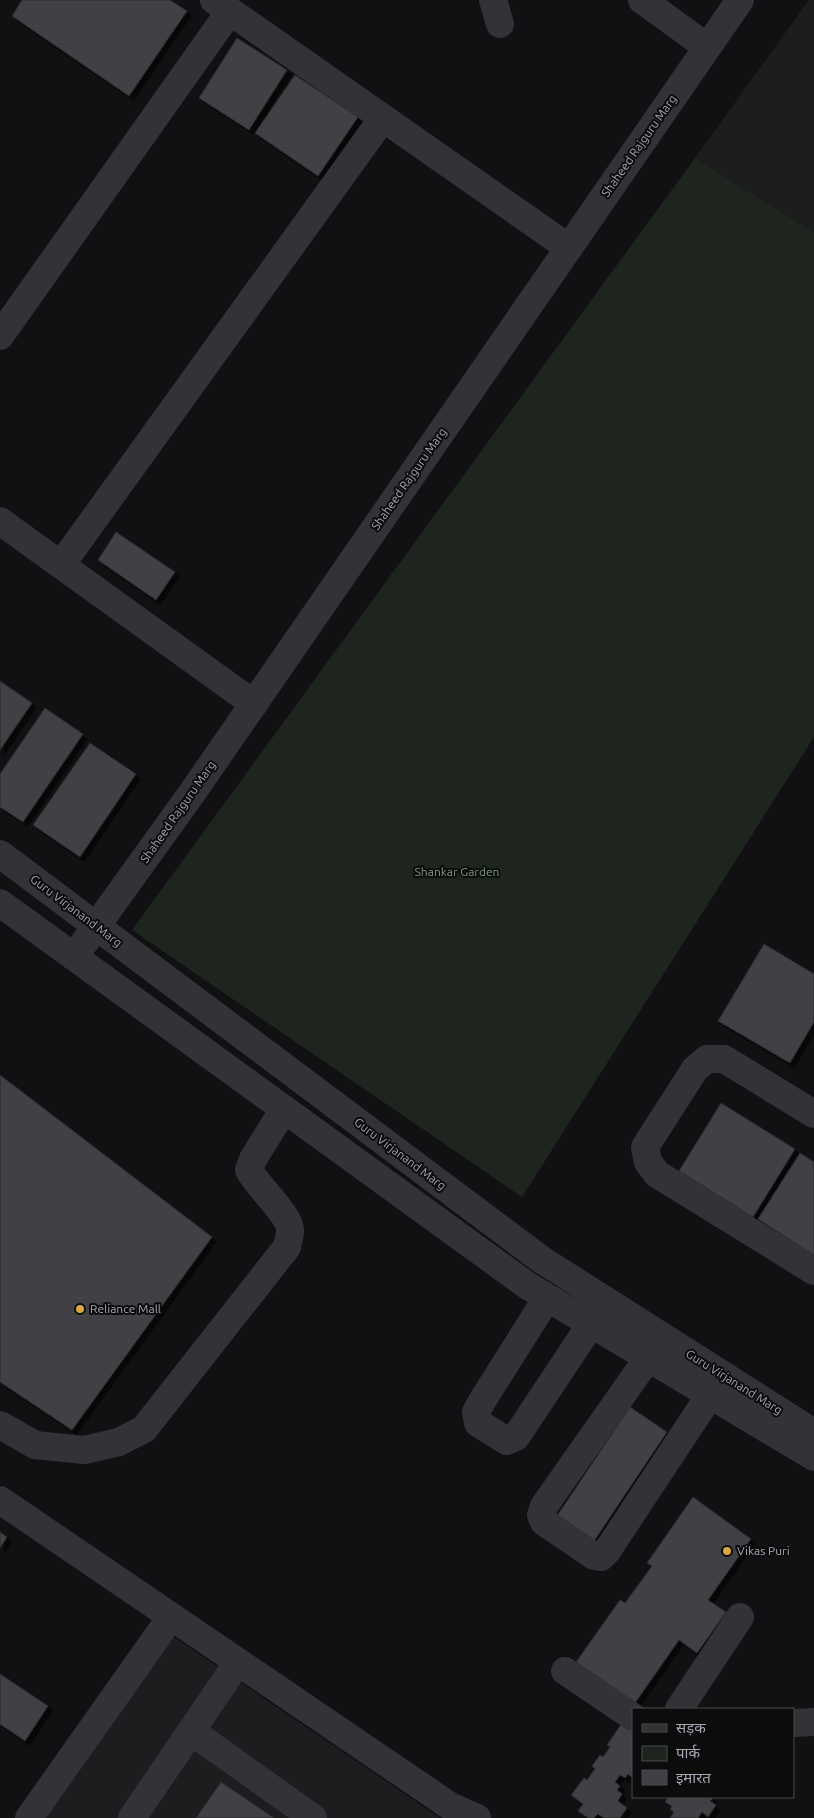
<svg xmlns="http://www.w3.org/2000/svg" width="814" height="1818" font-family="Ubuntu,'Noto Sans Devanagari',sans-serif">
<defs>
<filter id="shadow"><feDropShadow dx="4.5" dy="4.5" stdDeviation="0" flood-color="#0009"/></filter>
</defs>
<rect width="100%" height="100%" fill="#111113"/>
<!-- built -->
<path fill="#1d1d1f" d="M809,0H814V232L695,158Z
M171,1635L440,1818H45Z"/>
<!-- green -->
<path fill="#1e251f" d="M695,158L814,232V737L522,1197L132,930Z"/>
<!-- building -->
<path fill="#404145" stroke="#2c2c2e" filter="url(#shadow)" d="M22,0H170L187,11L129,96L12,16Z
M237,38L287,70L249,130L199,98Z
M295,75L358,117L318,176L255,133Z
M116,532L175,572L156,600L98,560Z
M0,681L32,703L0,750Z
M45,708L83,734L23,822L0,807V774Z
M90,743L136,774L80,857L33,825Z
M764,944L814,974V1022L790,1063L718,1021Z
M0,1075L212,1237L72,1430L0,1382Z
M721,1103L795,1149L753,1217L679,1171Z
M800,1153L814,1162V1255L758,1219Z
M630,1407L667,1432L592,1544L555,1519Z
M693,1497L751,1539L708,1600L726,1612L697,1653L679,1640L635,1703L576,1662L620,1600L625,1603L652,1566L647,1563Z
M0,1532L7,1537L0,1548Z
M0,1674L48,1706L25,1741L0,1724Z
M622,1723L633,1730V1778L628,1774L625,1778L620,1775L615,1782L620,1786L617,1790L622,1794L618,1801L627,1808L620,1818H604L598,1814L594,1818H588L578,1811L583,1804L571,1795L584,1778L587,1780L595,1769L592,1766L600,1755L603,1757L610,1747L607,1745Z
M221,1782L274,1818H196Z
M669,1797H714L710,1801L716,1805L708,1817L702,1812L698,1818H670L674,1812L670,1809L672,1806L665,1802Z"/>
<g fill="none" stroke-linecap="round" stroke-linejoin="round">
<!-- minor -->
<path stroke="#333337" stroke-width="28" d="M214,0L569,248
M493,0L500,24
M642,0L707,47
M0,336L230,11
M0,521L254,704
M61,565L383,118
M0,854L542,1260L814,1433
M0,903L528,1286L814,1457
M74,957L192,793L740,0
M814,1114L724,1059H707L695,1069L645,1147L648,1162L657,1174L814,1271
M547,1298L482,1401L476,1412L478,1423L507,1441L516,1437L591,1324
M648,1358L544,1506L541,1515L544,1522L594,1556L601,1557L607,1551L710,1395
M0,1425L35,1445L84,1450L119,1442L144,1429L287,1247C288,1242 290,1236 290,1231C291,1216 257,1186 249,1170L253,1159L284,1109
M0,1500L450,1806L477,1818
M565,1671L633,1717
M679,1709L740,1617
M793,1723L814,1722
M191,1731L313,1818
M29,1818L171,1617
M132,1818L238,1662"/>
</g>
<!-- markers -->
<g fill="#dca740" stroke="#0c0c0d" stroke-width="2">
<circle cx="80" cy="1309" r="5"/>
<circle cx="727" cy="1551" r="5"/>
</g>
<g text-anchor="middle" stroke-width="4" stroke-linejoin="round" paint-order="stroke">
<!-- street labels -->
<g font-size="12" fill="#a4a8b2" stroke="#0c0c0d">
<text transform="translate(639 146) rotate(-55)" y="4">Shaheed Rajguru Marg</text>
<text transform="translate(409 479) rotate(-55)" y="4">Shaheed Rajguru Marg</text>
<text transform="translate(178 812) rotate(-55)" y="4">Shaheed Rajguru Marg</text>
<text transform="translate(76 911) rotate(37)" y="4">Guru Virjanand Marg</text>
<text transform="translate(400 1154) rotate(37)" y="4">Guru Virjanand Marg</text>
<text transform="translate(734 1382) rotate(32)" y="4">Guru Virjanand Marg</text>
</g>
<!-- park labels -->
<g font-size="12" fill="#7d9b7f" stroke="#0c0c0d">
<text x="457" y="876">Shankar Garden</text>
</g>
<!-- poi labels -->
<g font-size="12" fill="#a4a8b2" stroke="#0c0c0d" text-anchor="start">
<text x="90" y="1313">Reliance Mall</text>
<text x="737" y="1555">Vikas Puri</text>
</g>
</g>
<!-- legend -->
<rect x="632" y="1708" width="162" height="90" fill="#0c0c0d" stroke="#494a4f"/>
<rect x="642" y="1724" width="25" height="8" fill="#333337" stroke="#494a4f"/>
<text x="676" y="1733" font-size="15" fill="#a4a8b2">सड़क</text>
<rect x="642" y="1746" width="25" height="15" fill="#1e251f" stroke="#494a4f"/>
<text x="676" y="1758" font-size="15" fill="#a4a8b2">पार्क</text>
<rect x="642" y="1770" width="25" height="15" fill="#404145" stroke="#494a4f"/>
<text x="676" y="1783" font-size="15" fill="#a4a8b2">इमारत</text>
</svg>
